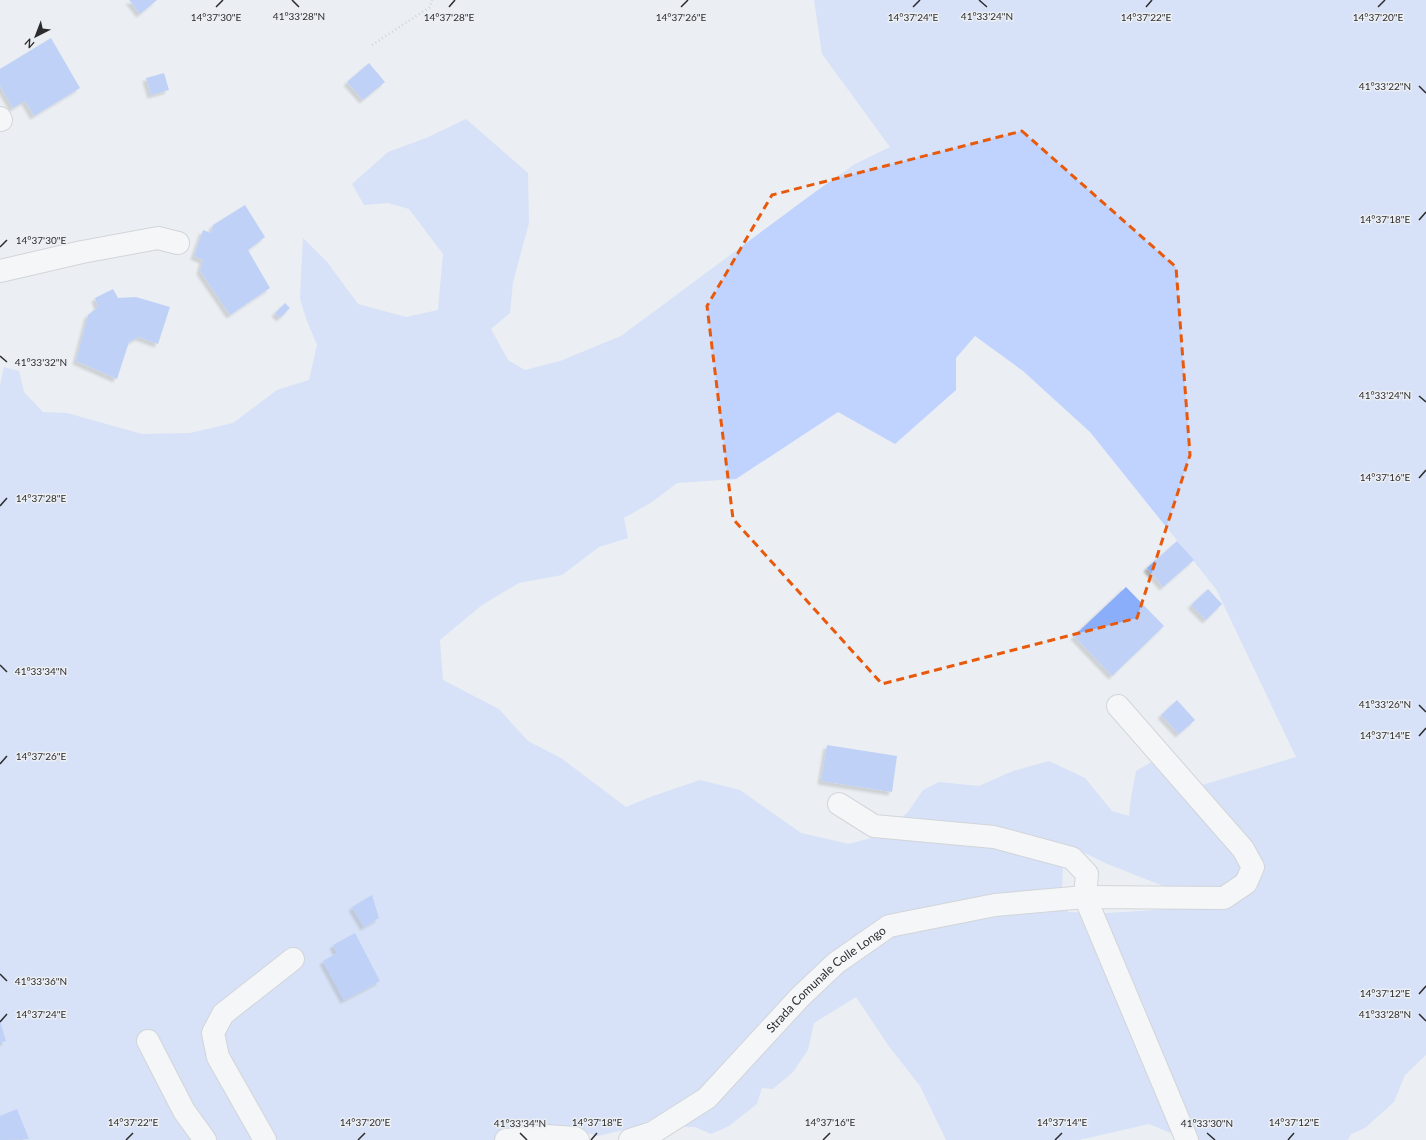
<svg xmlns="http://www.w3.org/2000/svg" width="1426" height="1140" font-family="Lato,sans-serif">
<defs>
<filter id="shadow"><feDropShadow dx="-3.5" dy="3.5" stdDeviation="1" flood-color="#0004"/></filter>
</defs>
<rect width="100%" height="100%" fill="#ebeef2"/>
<!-- green -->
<path fill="#bfd3fe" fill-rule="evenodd" d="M814,0H1426V1055L1405,1075L1394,1102L1365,1128L1351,1134L1348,1140H1187L1149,1124L1079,1140H946L920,1086L888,1045L856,997L814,1023L808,1050L793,1072L773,1089L762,1088L757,1104L729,1126L711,1134L695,1127H684L668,1111L636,1127L598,1136L576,1130L571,1140H0V385L4,367L19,371L24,392L43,412L67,413L142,434L190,433L233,423L277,390L309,380L317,345L307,321L300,299L303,238L327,262L358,304L406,317L438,310L443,254L409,209L388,203L364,205L352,184L388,152L426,138L466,119L528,173L529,223L513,282L510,313L491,329L508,360L525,370L560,361L621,336L815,192L855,164L890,147L822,54ZM975,336L1023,371L1090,432L1216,589L1296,757L1182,791L1153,761L1136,771L1131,798L1129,816L1112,811L1085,778L1049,761L1013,771L979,786L939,782L923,790L908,812L882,835L849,844L801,833L740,790L700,780L653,796L626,807L561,758L528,741L499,709L443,680L440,640L482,605L519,583L562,575L599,547L628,538L624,518L652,502L677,483L736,479L838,412L895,444L956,390V358ZM1074,850L1087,854L1105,863L1176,891L1227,890L1218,906L1107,913L1068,912L1062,888L1063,866Z"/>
<!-- building -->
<path fill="#8baefb" filter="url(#shadow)" d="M129,0H157L140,14Z
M51,38L80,88L34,116L25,101L13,108L0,86V69Z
M369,63L385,82L363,100L347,82Z
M164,73L169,90L151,95L146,78Z
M245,205L265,237L248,250L270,288L230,315L200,271L203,260L194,256L203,230L211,233L213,225Z
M113,289L118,298L136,297L170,307L158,344L139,337L129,342L117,379L76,361L88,315L98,307L95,298Z
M285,303L290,308L280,318L275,313Z
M1177,541L1194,560L1163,587L1147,568Z
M1126,587L1164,626L1112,676L1074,636Z
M1208,589L1222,604L1206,620L1191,605Z
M1177,700L1195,720L1179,734L1161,715Z
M827,745L897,756L892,792L821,781Z
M372,895L379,918L364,927L352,907Z
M355,933L380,981L344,1000L323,961L337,953L333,945Z
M0,1021L6,1041L0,1043Z
M17,1109L29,1139L0,1140V1116Z"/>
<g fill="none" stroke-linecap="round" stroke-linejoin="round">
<defs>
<g id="minor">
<path d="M0,118L1,120"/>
<path d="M0,271L82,252L158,238L178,243"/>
<path d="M839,804L874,826L994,837L1072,858L1087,874L1085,897L1187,1140"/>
<path d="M148,1041L184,1111L205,1140"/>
<path d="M265,1140L218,1057L213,1033L223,1014L293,959"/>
<path d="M506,1140L546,1136L575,1138L578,1140"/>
<path id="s1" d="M630,1140L652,1133L707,1098L800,997L836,963L889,926L995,905L1085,897L1224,898L1246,883L1253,867L1243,849L1118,706"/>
</g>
</defs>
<!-- minor casing -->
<use href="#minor" stroke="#b4b6ba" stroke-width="24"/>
<!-- path -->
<path stroke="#b1b4b7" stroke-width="2.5" stroke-dasharray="1 3" stroke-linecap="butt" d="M372,45L430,7L432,0"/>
<!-- minor -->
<use href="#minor" stroke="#fff" stroke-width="22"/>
</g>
<!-- marked area -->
<path d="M0 0H1426V1140H0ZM1022,131L1176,267L1190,455L1137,618L882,684L733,519L707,306L772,195Z" fill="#ebeef2" fill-opacity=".55" fill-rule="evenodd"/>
<path fill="none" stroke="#e8590c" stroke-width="3" stroke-dasharray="8 5" stroke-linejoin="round" d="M1022,131L1176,267L1190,455L1137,618L882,684L733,519L707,306L772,195Z"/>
<!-- ticks -->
<path fill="none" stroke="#2c2c2e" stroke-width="1.5" d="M292,0L299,7M979,0L987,7M216,7L223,0M449,7L455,0M681,7L688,0M913,7L920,0M1146,7L1152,0M1378,7L1385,0M1419,86L1426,93M1419,220L1426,212M0,247L7,240M0,356L7,362M1419,396L1426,402M1419,478L1426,470M0,506L7,498M0,665L7,672M1419,705L1426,712M1419,736L1426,728M0,764L7,756M0,974L7,981M1419,994L1426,986M1419,1014L1426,1021M0,1022L7,1014M520,1133L527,1140M1207,1133L1215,1140M126,1140L133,1133M358,1140L365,1133M591,1140L597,1133M823,1140L830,1133M1055,1140L1062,1133M1288,1140L1294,1133"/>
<g text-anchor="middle" stroke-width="3" stroke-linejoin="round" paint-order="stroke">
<!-- street labels -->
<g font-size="12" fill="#2c2c2e" stroke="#ebeef2">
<text dy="4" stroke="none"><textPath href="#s1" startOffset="257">Strada Comunale Colle Longo</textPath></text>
</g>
</g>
<g font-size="10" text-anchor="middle" fill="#2c2c2e" stroke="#ebeef2" stroke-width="3" stroke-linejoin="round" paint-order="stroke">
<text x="299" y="20">41°33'28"N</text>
<text x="987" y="20">41°33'24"N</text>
<text x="216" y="21">14°37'30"E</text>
<text x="449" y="21">14°37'28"E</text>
<text x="681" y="21">14°37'26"E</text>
<text x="913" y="21">14°37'24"E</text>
<text x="1146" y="21">14°37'22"E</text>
<text x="1378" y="21">14°37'20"E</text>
<text x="1385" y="90">41°33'22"N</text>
<text x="1385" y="223">14°37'18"E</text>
<text x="41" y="244">14°37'30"E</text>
<text x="41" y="366">41°33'32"N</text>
<text x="1385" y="399">41°33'24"N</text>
<text x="1385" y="481">14°37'16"E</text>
<text x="41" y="502">14°37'28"E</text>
<text x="41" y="675">41°33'34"N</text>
<text x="1385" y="708">41°33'26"N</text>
<text x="1385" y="739">14°37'14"E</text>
<text x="41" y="760">14°37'26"E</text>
<text x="41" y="985">41°33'36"N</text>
<text x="1385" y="997">14°37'12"E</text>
<text x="41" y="1018">14°37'24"E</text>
<text x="1385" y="1018">41°33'28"N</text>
<text x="133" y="1126">14°37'22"E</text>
<text x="365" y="1126">14°37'20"E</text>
<text x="597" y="1126">14°37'18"E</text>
<text x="830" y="1126">14°37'16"E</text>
<text x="1062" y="1126">14°37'14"E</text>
<text x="1294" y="1126">14°37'12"E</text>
<text x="520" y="1127">41°33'34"N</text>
<text x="1207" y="1127">41°33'30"N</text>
</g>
<!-- north arrow -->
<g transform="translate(36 36) rotate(222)" stroke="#ebeef2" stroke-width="3" paint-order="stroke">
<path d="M0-3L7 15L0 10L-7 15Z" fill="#2c2c2e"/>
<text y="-6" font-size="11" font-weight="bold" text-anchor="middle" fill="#2c2c2e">N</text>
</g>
</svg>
